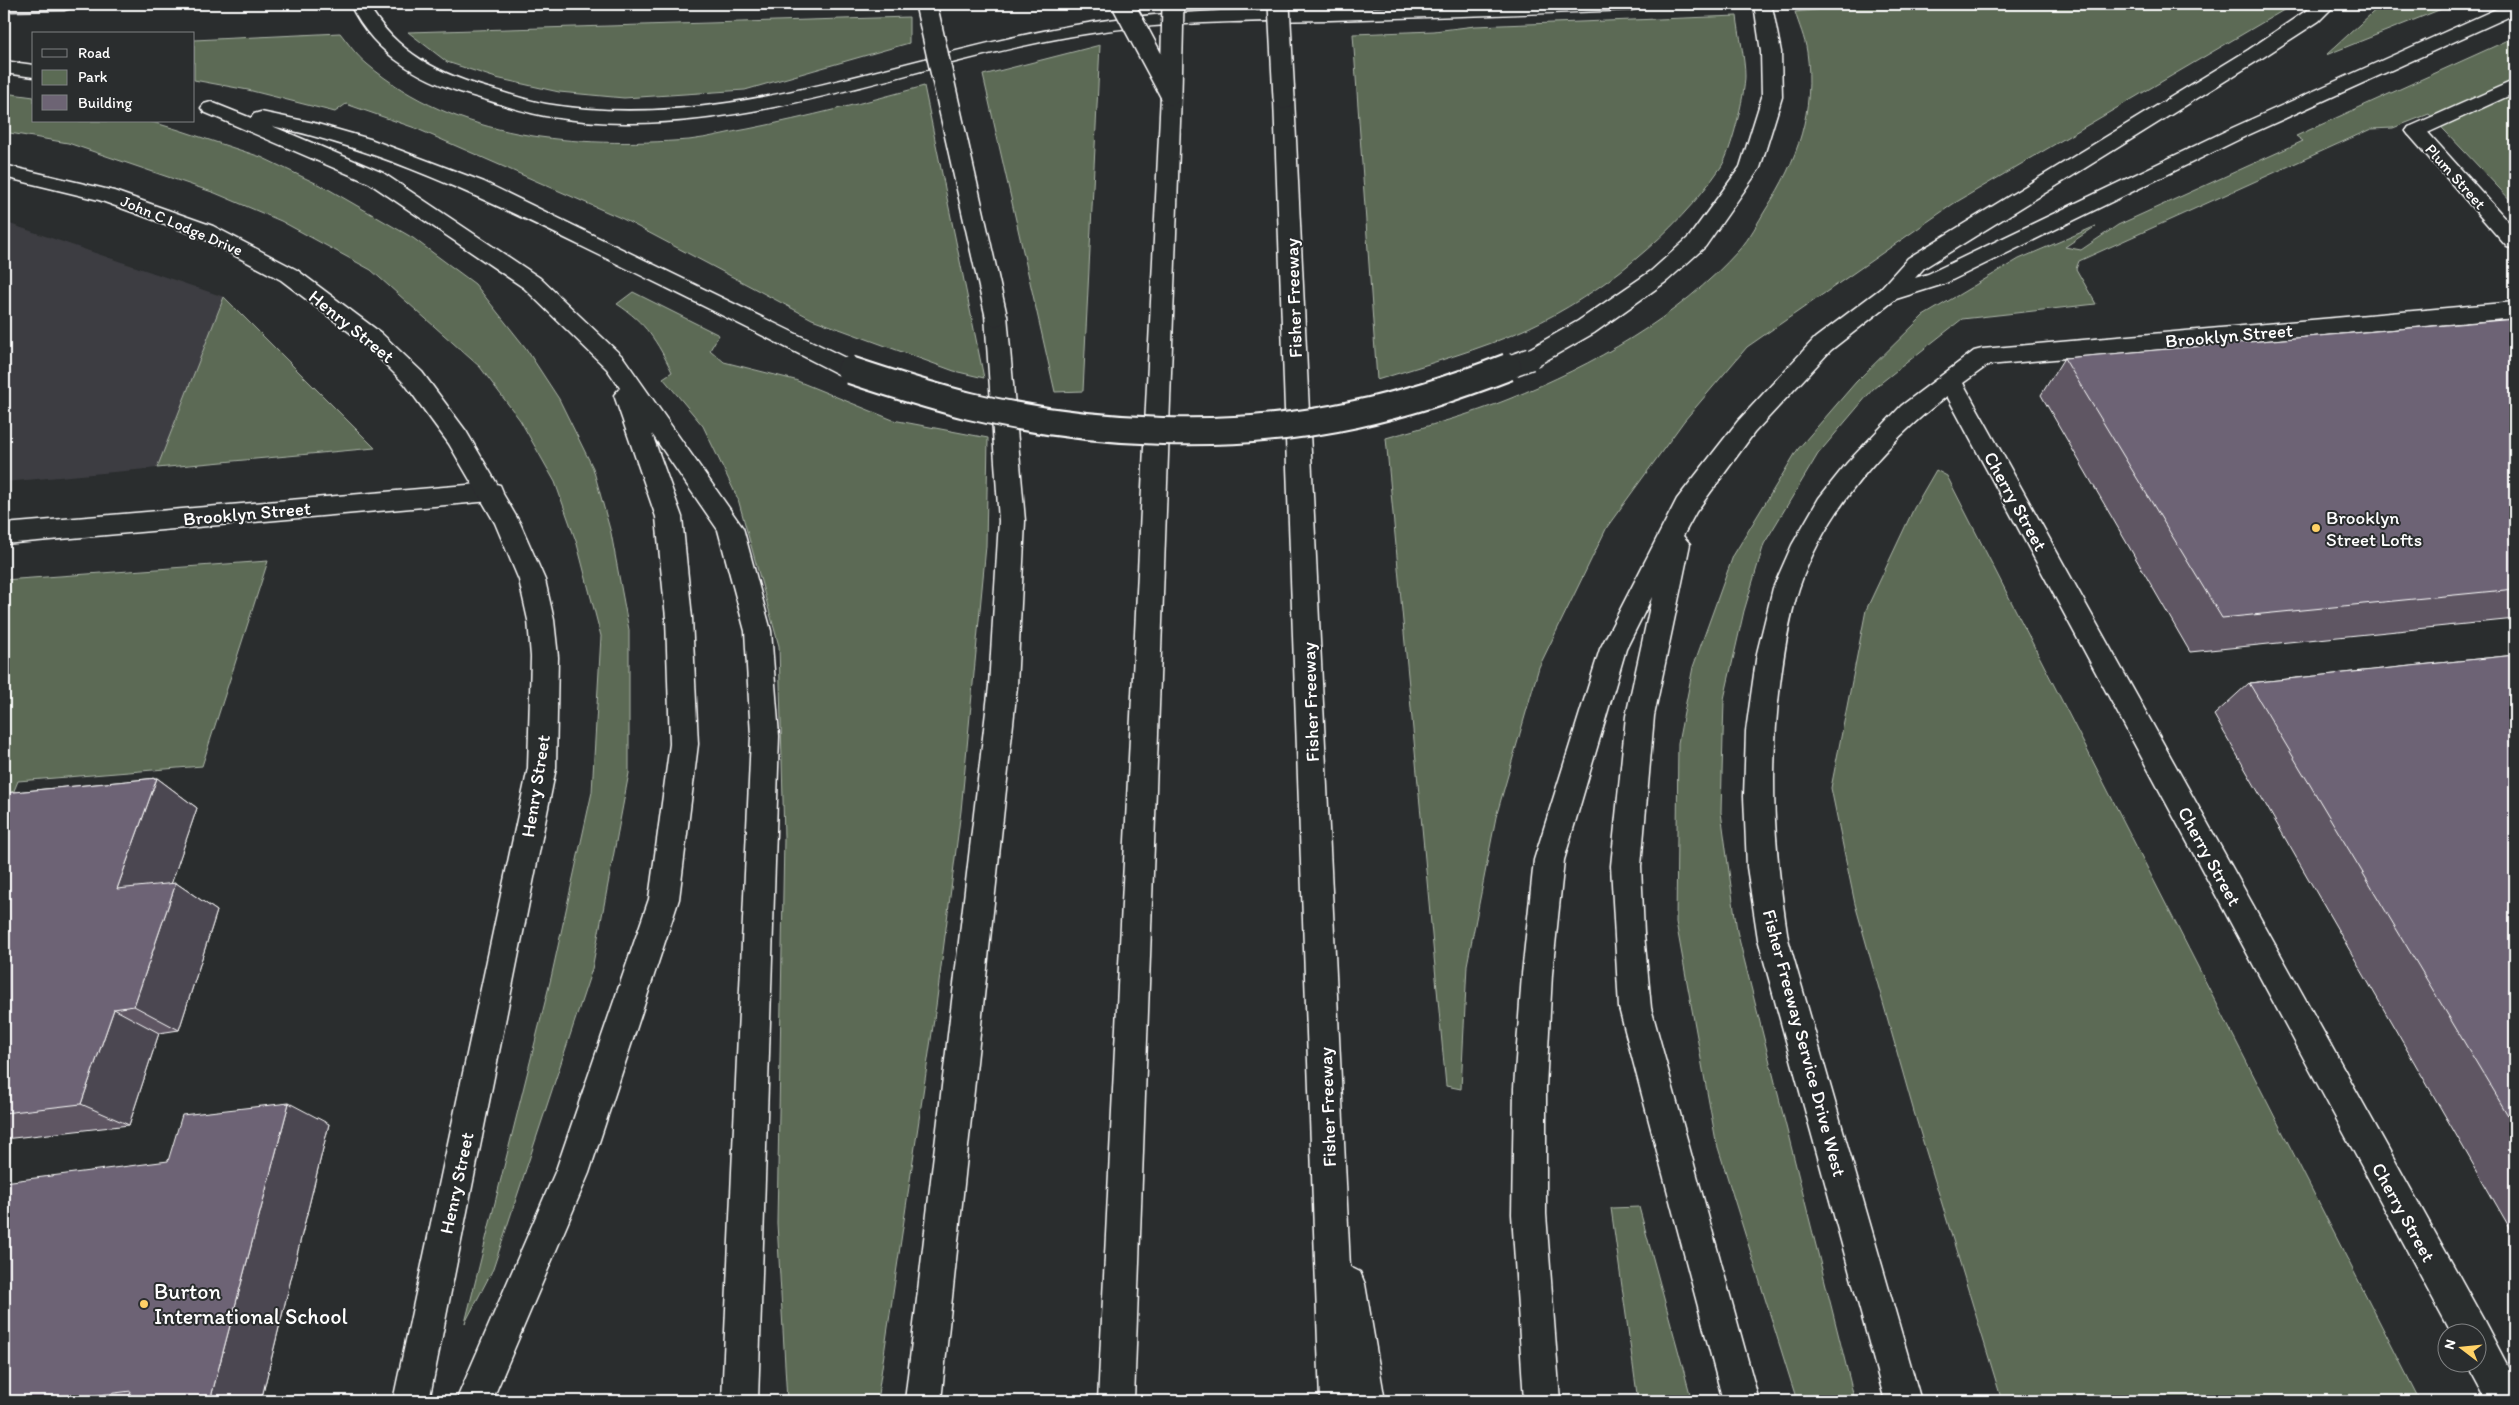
<svg xmlns="http://www.w3.org/2000/svg" width="2519" height="1405" font-family="Itim,sans-serif">
<rect width="100%" height="100%" fill="#2a2d2e"/>
<filter id="ink" filterUnits="userSpaceOnUse"><feTurbulence type="fractalNoise" baseFrequency=".02" numOctaves="2"/><feDisplacementMap in="SourceGraphic" scale="10" xChannelSelector="R" yChannelSelector="G"/><feConvolveMatrix kernelMatrix="1 2 1 2 8 2 1 2 1" color-interpolation-filters="sRGB"/></filter>
<g filter="url(#ink)">
<!-- built -->
<path fill="#3e3e43" d="M4,222L224,297L157,468L4,482Z"/>
<!-- green -->
<path fill="#5b6b54" stroke="#adb5aa" d="M1871,4H2294L1953,204L1747,347L1684,421L1607,527L1539,667L1496,817L1467,965L1461,1089L1446,1086L1386,438C1427,426 1470,415 1509,399C1593,365 1678,318 1739,250C1750,238 1758,222 1766,209C1798,160 1815,110 1807,52C1805,38 1799,25 1795,12Z
M2382,4H2454L2326,55Z
M1737,16C1739,34 1745,59 1745,76C1745,95 1731,152 1721,167C1676,233 1600,295 1528,328C1480,350 1427,364 1377,380L1353,34L1434,31L1475,26Z
M909,17V43L745,90L624,98L559,92L496,78L447,62L408,32Z
M340,33C348,43 356,55 367,64C456,140 576,148 689,140C708,138 729,132 748,129C808,117 866,102 924,86L984,378L954,371L812,319L623,219L415,128L346,104L335,112L248,90L194,80V40Z
M2515,37V205L2429,114L2393,128L2371,129L2079,261L2076,269L2096,304L1962,319L1873,389L1818,454L1764,544L1744,611L1724,699L1721,812L1737,931L1855,1401H1797L1716,1141L1676,922L1678,743L1693,667L1733,556L1798,449L1856,382L1923,316L2019,259L2096,226L2065,247L2081,250L2118,225L2303,141L2296,136Z
M1100,45L1083,391L1055,392L983,75Z
M4,93L34,97V121H149L179,130L261,157L328,189L413,238L475,284L525,347L559,399L593,468L611,533L629,630V773L592,969L493,1269L465,1323L551,978L592,792L601,636L577,544L555,482L520,420L480,367L371,270L281,221L215,193L68,143L4,132Z
M633,292L719,335L710,350L724,362L795,380L893,420L988,438L986,546L961,811L936,1006L877,1401H787L777,1223L784,838L779,646L738,499L703,426L663,378L672,372C657,341 646,323 617,304Z
M224,297L375,448L157,468Z
M1936,470L1947,476L2420,1401H2002L1914,1112L1855,904L1831,788L1866,610L1914,508Z
M268,561L202,766L18,781L4,815V580Z
M1639,1207L1692,1401H1638L1611,1208Z"/>
<g fill="none" stroke-linecap="round" stroke-linejoin="round">
<defs>
<path id="service" d="M2515,80V93L2423,135L2416,137L2409,135L2406,131L2409,127Z"/>
<path id="minor" d="M2416,125L2423,127L2515,229V249L2507,247L2409,135L2406,131L2409,127Z
M2515,302V318L1988,365L1963,383L2483,1319L2515,1380V1401H2487L2466,1362H2476V1332H2451L1947,396C1884,444 1825,512 1799,588C1789,618 1784,652 1780,684C1769,775 1774,849 1788,939L1921,1401H1885L1758,939L1747,867L1744,797L1746,731L1757,653L1773,588L1792,545L1819,498L1847,463L1901,406L1974,351L1982,349Z
M491,483L500,485L503,492L500,499L491,501L4,544V524Z"/>
<path id="tertiary" d="M4,165L114,191L213,226L297,270L381,333L422,372L466,431L520,523L545,580L554,620L558,657L556,768L429,1401H393L528,768L531,657L528,620L519,580L495,523L449,444L405,384L365,344L281,280L198,236L99,200L4,177Z"/>
<path id="motorway" d="M4,4H73L71,8L64,10L4,11Z
M350,4H368C395,53 442,76 495,90C512,95 529,101 546,104C740,137 933,39 1125,18C1201,9 1279,10 1356,8C1451,5 1546,0 1640,4L1638,8L1631,10C1531,14 1430,17 1330,20C1263,21 1196,22 1130,28C961,45 793,125 625,123C599,123 570,120 545,116C523,112 501,104 480,98C425,83 375,57 350,4Z
M1751,4H1769L1773,11L1781,52L1782,97L1760,168L1705,247L1667,281L1594,333L1538,365L1530,367L1522,365L1518,359L1522,353L1578,321L1651,271L1689,237L1740,167L1762,97L1761,52L1755,11Z
M2316,4H2336L2319,21L2262,58L1924,268L1915,278L1928,274L2232,128L2507,4H2515V14L2246,136L1944,284L1896,299L1831,350L1754,433L1696,512L1683,536L1690,544L1654,716L1641,866L1644,934L1651,1008L1759,1401H1723L1619,1008L1611,866L1626,716L1652,597L1626,649L1564,860L1552,974L1546,1088V1214L1560,1401H1524L1512,1214L1514,1088L1522,974L1534,860L1600,649L1677,499L1738,421L1815,338L1880,289L1908,258L2248,50Z
M4,61L34,65V77L4,73Z
M1171,88L1178,90L1181,94L1134,1401H1098L1161,94L1164,90Z
M1284,92L1291,94L1294,98L1350,1267L1360,1272L1365,1284L1385,1401H1320L1274,98L1277,94Z
M211,102L251,118L254,114L261,112L314,123L370,139L484,182L858,364L862,370L858,376L850,378L842,376C757,332 671,290 585,248C483,198 383,150 272,126L383,173L540,278L623,357L743,528L771,631L779,736L758,1401H722L751,736L745,631L718,530L652,434L682,517L692,618L698,744L679,899L589,1173L492,1401H456L556,1170L649,899L670,744L666,618L656,517L614,395L620,388L607,369L524,288L369,183L204,112L201,108L204,104Z
M996,307L1004,310L1007,315L1025,521L1017,686L941,1401H905L989,686L999,521L985,315L988,310Z"/>
</defs>
<!-- service casing -->
<use href="#service" stroke="#fff" stroke-width="3"/>
<!-- minor casing -->
<use href="#minor" stroke="#fff" stroke-width="3"/>
<!-- tertiary casing -->
<use href="#tertiary" stroke="#fff" stroke-width="3"/>
<!-- motorway casing -->
<use href="#motorway" stroke="#fff" stroke-width="3"/>
<!-- service -->
<use href="#service" fill="#2a2d2e" fill-rule="evenodd"/>
<!-- minor -->
<use href="#minor" fill="#2a2d2e" fill-rule="evenodd"/>
<!-- tertiary -->
<use href="#tertiary" fill="#2a2d2e" fill-rule="evenodd"/>
<!-- motorway -->
<use href="#motorway" fill="#2a2d2e" fill-rule="evenodd"/>
<defs>
<path id="motorway-bridge-far1" d="M926,4L996,315
M1123,4L1171,94
M1279,4L1284,98
M1171,92L1173,4
M1505,368L1530,359"/>
<path id="motorway-bridge" d="M850,370C889,383 929,396 970,406C1091,435 1234,441 1356,414C1408,403 1459,386 1508,367"/>
</defs>
<!-- motorway-bridge-far1 casing -->
<use href="#motorway-bridge-far1" stroke="#fff" stroke-width="24" stroke-linecap="butt"/>
<!-- motorway-bridge casing -->
<use href="#motorway-bridge" stroke="#fff" stroke-width="30" stroke-linecap="butt"/>
<!-- motorway-bridge-far1 -->
<use href="#motorway-bridge-far1" stroke="#2a2d2e" stroke-width="21"/>
<!-- motorway-bridge -->
<use href="#motorway-bridge" stroke="#2a2d2e" stroke-width="26"/>
</g>
<!-- wall -->
<path fill="#5e5664" stroke="#fff" d="M2515,319V619L2190,652L2041,395L2064,358Z
M2515,655V1237L2214,715L2249,683Z
M157,778L197,808L171,884L176,883L217,911L179,1030L159,1033L129,1125L4,1139V793Z
M329,1124L261,1401H4L168,1161Z"/>
<!-- shaded-wall -->
<path fill="#4c4651" stroke="#fff" d="M157,778L197,808L160,917L117,889Z
M176,883L217,911L179,1030L134,1006Z
M114,1009L159,1033L129,1125L81,1104Z
M289,1103L329,1124L261,1401H210Z"/>
<!-- building -->
<path fill="#6d6474" stroke="#fff" d="M2515,319V589L2222,618L2064,358Z
M2515,655V1127L2249,683Z
M157,778L117,889L176,883L134,1006L114,1009L81,1104L4,1113V793Z
M289,1103L210,1401H128L131,1391L51,1401H4V1182L168,1161L182,1115Z"/>
</g>
<!-- markers -->
<g fill="#ffd166" stroke="#2a2d2e" stroke-width="2">
<circle cx="2316" cy="528" r="5"/>
<circle cx="144" cy="1304" r="5"/>
</g>
<g text-anchor="middle" stroke-width="4" stroke-linejoin="round" paint-order="stroke">
<!-- far-street labels -->
<g font-size="16" fill="#fff" stroke="#2a2d2e">
<text transform="translate(2456 176) rotate(48)" y="6">Plum Street</text>
<text transform="translate(182 225) rotate(23)" y="6">John C Lodge Drive</text>
</g>
<!-- street labels -->
<g font-size="19" fill="#fff" stroke="#2a2d2e">
<text transform="translate(1293 298) rotate(-92)" y="7">Fisher Freeway</text>
<text transform="translate(352 326) rotate(39)" y="7">Henry Street</text>
<text transform="translate(2229 335) rotate(-5)" y="7">Brooklyn Street</text>
<text transform="translate(2016 501) rotate(61)" y="7">Cherry Street</text>
<text transform="translate(247 513) rotate(-5)" y="7">Brooklyn Street</text>
<text transform="translate(1310 702) rotate(-92)" y="7">Fisher Freeway</text>
<text transform="translate(535 786) rotate(-81)" y="7">Henry Street</text>
<text transform="translate(2210 856) rotate(61)" y="7">Cherry Street</text>
<text transform="translate(1805 1043) rotate(75)" y="7">Fisher Freeway Service Drive West</text>
<text transform="translate(1327 1107) rotate(-92)" y="7">Fisher Freeway</text>
<text transform="translate(456 1183) rotate(-78)" y="7">Henry Street</text>
<text transform="translate(2404 1212) rotate(61)" y="7">Cherry Street</text>
</g>
<!-- poi labels -->
<g font-size="19" fill="#fff" stroke="#2a2d2e" text-anchor="start">
<text x="2326" y="524">Brooklyn<tspan x="2326" dy="22">Street Lofts</tspan></text>
</g>
<!-- near-poi labels -->
<g font-size="22" fill="#fff" stroke="#2a2d2e" text-anchor="start">
<text x="154" y="1299">Burton<tspan x="154" dy="25">International School</tspan></text>
</g>
</g>
<!-- margin -->
<rect width="2519" height="1405" fill="none" stroke="#2a2d2e" stroke-width="20"/>
<rect x="10" y="10" width="2499" height="1385" fill="none" stroke="#fff" stroke-width="2" filter="url(#ink)"/>
<!-- legend -->
<rect x="32" y="32" width="162" height="90" fill="#2a2d2e" stroke="#7f8182"/>
<rect x="42" y="49" width="25" height="8" fill="#2a2d2e" stroke="#7f8182"/>
<text x="78" y="58" font-size="15" fill="#ffffff">Road</text>
<rect x="42" y="70" width="25" height="15" fill="#5b6b54" stroke="#7f8182"/>
<text x="78" y="82" font-size="15" fill="#ffffff">Park</text>
<rect x="42" y="95" width="25" height="15" fill="#6d6474" stroke="#7f8182"/>
<text x="78" y="108" font-size="15" fill="#ffffff">Building</text>
<!-- north arrow -->
<g transform="translate(2462 1348) rotate(286)"><circle r="24" fill="#2a2d2e" stroke="#7f8182"/>
<path d="M0-4L9 19L0 12L-9 19Z" fill="#ffd166"/>
<text y="-8" font-size="14" font-weight="bold" text-anchor="middle" fill="#ffffff">N</text>
</g>
</svg>
